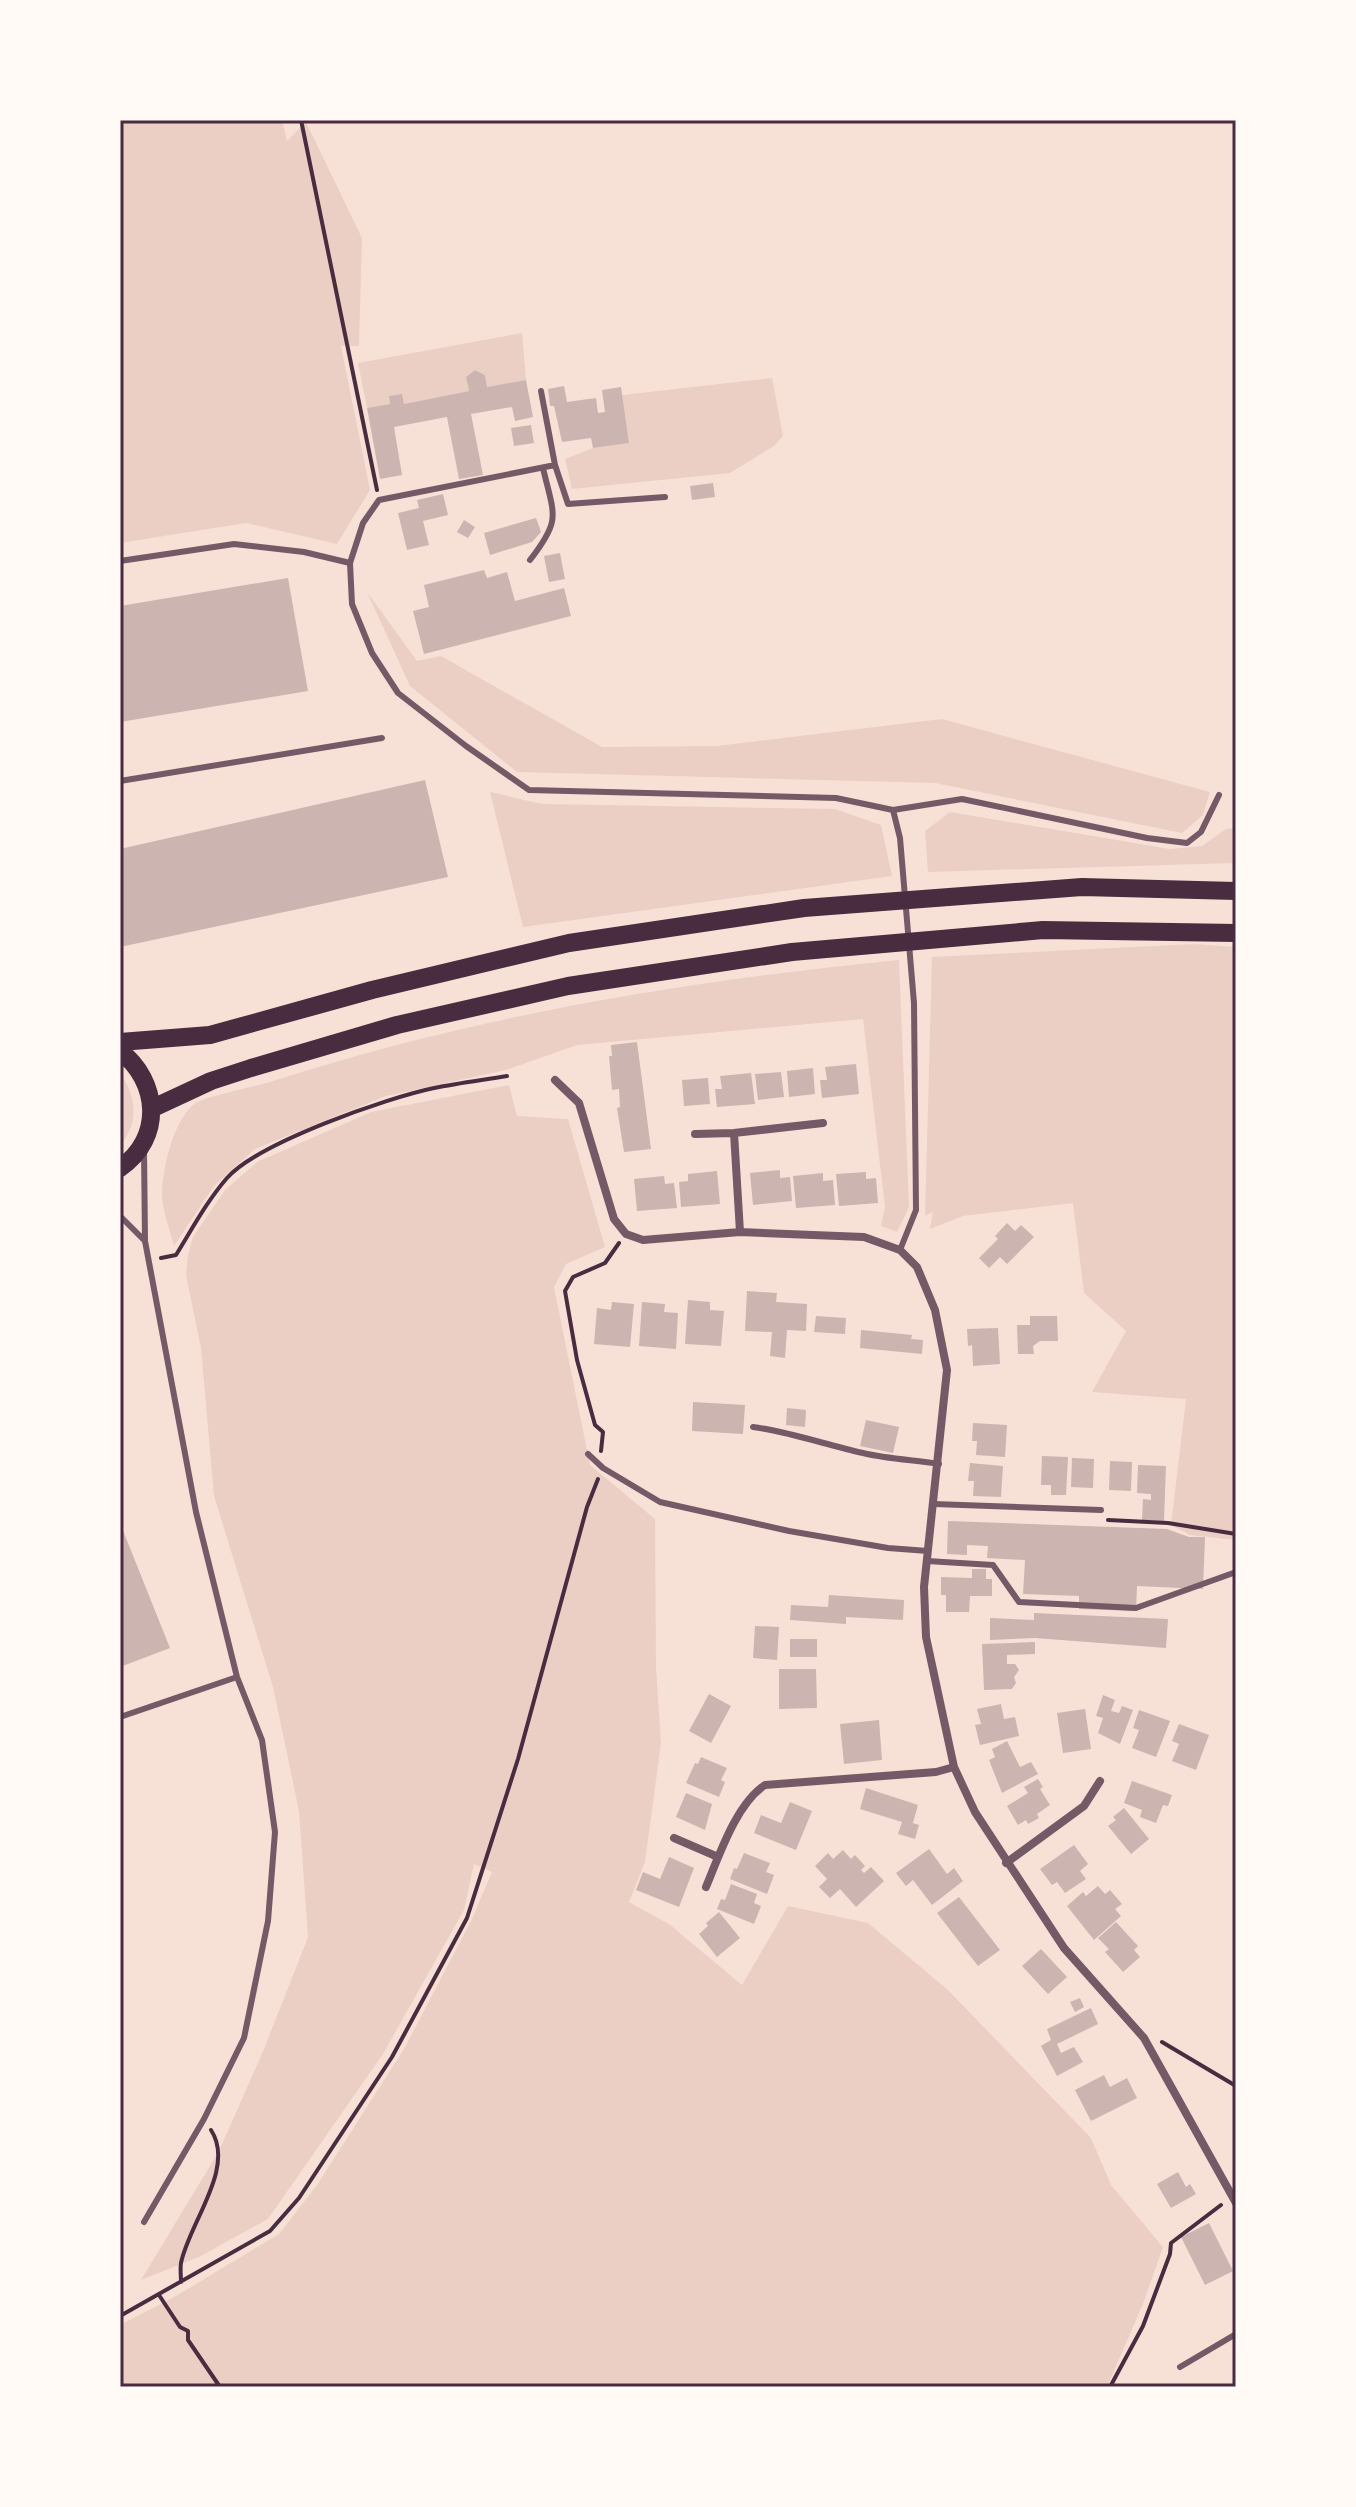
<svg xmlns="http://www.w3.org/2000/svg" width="1356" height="2507" font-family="'Nunito Sans',sans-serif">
<rect width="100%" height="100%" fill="#f7e1d7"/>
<!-- green -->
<path fill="#ebcfc5" d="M120,120H282L287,141L306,122L362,238L359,346H341L370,490L337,544L246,523L120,543Z
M522,333L526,380L487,387L485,375L475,370L466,377L469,391L404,404L402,394L389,396L390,404L367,408L358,363Z
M772,378L783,436L774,446L730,473L572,489L565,459L593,448L629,443L622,395Z
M367,592L417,661L441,656L602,747L716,746L942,719L1210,792L1203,815L1182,833L935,783L517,772L410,686Z
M490,792L542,804L835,809L881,825L892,876L523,927Z
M950,812L1170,849L1202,846L1226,829L1236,828V863L928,872L925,831Z
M1195,944L1236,947V1540L1190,1535L1171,1525L1186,1399L1092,1392L1126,1331L1084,1293L1073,1203L963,1216L930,1229L933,1212L925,1216L932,957Z
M899,960L909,1207L897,1232L881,1226L885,1207L863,1019L577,1045L506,1070L386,1096L255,1149L214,1186L174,1246C170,1230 162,1210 162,1193C163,1166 173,1122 194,1104C203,1097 255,1086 270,1082C473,1016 686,981 899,960Z
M120,1073C136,1096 140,1123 120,1145Z
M509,1085L517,1116L568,1119L605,1247L566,1264L554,1287L590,1465L655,1519L656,1667L661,1743L645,1862L629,1902L669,1924L742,1985L788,1906L868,1923L948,1990L1091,2138L1111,2185L1163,2247L1143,2304L1107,2387H120V2325L176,2296L279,2234L317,2185L404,2049L472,1919L492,1872L474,1864L464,1910L383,2054L268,2219L199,2257L141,2280L219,2151L264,2049L308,1937L299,1811L273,1687L214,1496L201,1348L186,1275L188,1255L193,1237L225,1190L257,1162L371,1112Z"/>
<!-- building -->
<path fill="#ccb4b1" d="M475,370L485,375L487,387L526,380L533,417L515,421L512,407L471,414L483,475L459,479L447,417L394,427L402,475L380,479L367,408L390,404L389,396L402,394L404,404L469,391L466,377Z
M564,386L567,402L596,398L598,413L605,412L602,390L621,387L629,443L593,448L591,438L562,442L554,406H550L548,389Z
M531,425L534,443L514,446L511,428Z
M713,483L715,497L692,500L690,486Z
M443,494L448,515L423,521L429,545L407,550L398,513L419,508L417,500Z
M536,518L541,532L532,542L490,555L484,533Z
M464,520L475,527L468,538L457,532Z
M560,553L565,579L549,582L544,556Z
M484,570L487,578L507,572L515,601L564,588L571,616L424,654L413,611L429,607L424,585Z
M288,578L308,691L120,722V606Z
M425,780L448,877L120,947V849Z
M637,1042L651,1149L624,1152L617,1108L620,1107L619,1089L612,1090L609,1056H612L611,1045Z
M856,1064L859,1094L822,1098L820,1080H827L825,1067Z
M813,1068L815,1094L789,1097L787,1071Z
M781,1072L784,1097L758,1100L755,1074Z
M751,1073L755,1104L717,1107L715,1089H722L720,1076Z
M708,1078L710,1104L684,1106L682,1080Z
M780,1170V1178L790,1177L792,1201L753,1205L750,1173Z
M717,1171L720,1204L681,1207L679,1182L688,1181V1174Z
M866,1172V1179L876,1178L878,1203L839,1206L836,1174Z
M823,1173V1181L833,1180L835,1205L796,1208L793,1176Z
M664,1176L665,1184L674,1183L677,1208L637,1211L634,1179Z
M1007,1223L1015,1231L1021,1225L1034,1237L1007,1264L1000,1257L989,1268L979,1258L998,1239L995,1236Z
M747,1291L777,1293L776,1302L807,1304L806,1331L787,1330L785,1358L770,1356L772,1332L745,1331Z
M688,1300L710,1302V1310L724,1311L721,1346L685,1344Z
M612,1302L634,1304L630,1347L594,1344L597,1308L611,1310Z
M642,1302L665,1304L664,1312L678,1313L676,1349L639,1346Z
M816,1316L846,1318L845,1334L814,1332Z
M1030,1316H1057L1058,1341H1040L1033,1346L1034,1354H1018L1017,1325H1030Z
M998,1328L1000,1364L973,1366L972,1345L968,1346L967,1329Z
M861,1330L912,1335L911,1339L923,1340L922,1354L860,1348Z
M693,1402L745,1405L743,1434L692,1431Z
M787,1408L806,1410L805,1427L786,1425Z
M866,1420L899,1427L893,1453L860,1446Z
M973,1423L1007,1425L1005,1457L976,1455L977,1441H972Z
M1042,1456L1068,1457L1066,1495H1051V1485H1041Z
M1072,1458L1094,1459L1093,1488L1071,1487Z
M1110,1461L1132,1462L1131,1491L1109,1490Z
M970,1463L1003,1466L1001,1497L973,1496L974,1481H968Z
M1138,1465L1166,1466L1164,1521L1142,1520L1143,1499L1151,1500V1494L1137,1493Z
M948,1521L1167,1529L1189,1537H1205L1203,1589L1137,1586L1136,1611L1079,1609V1596L1023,1594L1025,1560L987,1558L988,1546L967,1545V1555L947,1554Z
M120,1523L170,1648L120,1667Z
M972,1569H986V1579H992V1596H970L969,1612H946V1595H941V1577L972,1578Z
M829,1595L904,1600L903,1620L846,1617V1624L790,1620L791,1605L828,1607Z
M1034,1613L1168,1619L1166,1648L1035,1638L990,1640V1618L1034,1620Z
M755,1626L779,1627L777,1660L753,1658Z
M790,1639H817V1657H790Z
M1035,1642V1654L1007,1655V1664H1015L1019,1670L1014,1677L1016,1683L1012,1689L984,1690L982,1644Z
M779,1669H816L817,1708L779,1709Z
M709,1694L731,1706L711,1743L689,1731Z
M1103,1695L1115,1700L1111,1711L1119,1713L1122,1706L1133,1710L1120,1744L1098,1733L1103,1718L1096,1716Z
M1001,1704L1004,1719L1015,1717L1019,1736L980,1745L975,1725L981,1724L977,1709Z
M1085,1709L1091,1749L1063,1753L1057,1713Z
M1139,1710L1170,1721L1156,1757L1132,1748L1139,1730L1133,1728Z
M879,1720L882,1760L844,1764L840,1724Z
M1179,1724L1209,1735L1196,1770L1172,1761L1179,1744L1172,1741Z
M1007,1741L1020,1767L1031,1762L1038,1774L1002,1793L989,1760L995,1757L992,1749Z
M701,1757L727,1768L721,1780L725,1782L719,1797L686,1783L695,1763L698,1764Z
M1038,1779L1043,1787L1040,1789L1050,1805L1037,1814L1039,1818L1028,1824L1026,1820L1018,1825L1007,1806L1028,1793L1024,1787Z
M1132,1781L1172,1795L1168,1806L1163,1805L1156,1823L1140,1817L1142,1810L1124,1803Z
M866,1788L918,1805L913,1823L919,1825L915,1839L898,1834L902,1822L860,1809Z
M686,1793L712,1804L705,1830L676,1817Z
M790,1802L812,1811L796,1850L754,1833L761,1815L781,1823Z
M1124,1808L1149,1839L1131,1854L1108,1826L1116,1820L1113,1817Z
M1074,1845L1088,1864L1080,1871L1086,1879L1065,1893L1057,1882L1052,1885L1040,1869Z
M929,1849L947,1874L954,1868L963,1881L932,1905L913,1880L906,1886L896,1873Z
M843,1850L851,1859L855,1855L865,1866L861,1870L864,1873L871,1867L884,1881L856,1907L840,1889L830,1898L819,1887L827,1879L815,1866L828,1853L833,1859Z
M744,1853L770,1863L766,1872L774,1875L767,1894L730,1879L734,1868L737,1869Z
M669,1857L694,1868L679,1907L636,1890L643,1872L660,1879Z
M731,1884L757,1894L754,1903L761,1906L754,1924L717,1909L721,1899L725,1900Z
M1098,1886L1105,1894L1110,1890L1122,1904L1115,1909L1121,1916L1094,1940L1067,1906L1083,1892L1086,1896Z
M959,1897L1000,1950L978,1966L937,1913Z
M719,1912L740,1938L717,1957L699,1934L708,1926L706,1923Z
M1116,1922L1138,1946L1134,1950L1140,1957L1123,1972L1105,1952L1109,1949L1098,1938Z
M1041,1949L1067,1977L1048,1994L1022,1966Z
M1080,1998L1084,2007L1075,2012L1070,2002Z
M1091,2008L1098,2024L1057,2044L1061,2053L1074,2047L1083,2062L1057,2076L1041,2046L1051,2040L1047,2029Z
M1104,2075L1110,2087L1127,2078L1137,2098L1091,2121L1075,2090Z
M1178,2172L1186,2187L1190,2184L1196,2194L1171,2208L1157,2184Z
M1209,2223L1233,2271L1205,2285L1181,2237Z"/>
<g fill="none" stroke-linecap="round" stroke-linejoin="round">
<!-- path -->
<path stroke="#4a2c40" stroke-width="4" d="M301,120L377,490
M161,1258L176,1255C192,1229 207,1201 227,1178C258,1143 386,1098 434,1088C458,1083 483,1080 507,1076
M601,1451L603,1432L595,1425L577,1360L565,1291L573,1277L605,1263L619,1243
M1108,1520L1168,1523L1236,1534
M1162,2042L1236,2086
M181,2282C181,2276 180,2269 181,2263C189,2223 236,2168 211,2130
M159,2295L180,2327L188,2331V2340L220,2387
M120,2316L270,2231L299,2198L392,2057L467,1918L518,1759L587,1507L598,1479
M1110,2387L1143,2326L1170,2254L1171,2243L1221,2205"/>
<!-- service -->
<path stroke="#755966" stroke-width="6" d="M555,465L568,504L665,497
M530,560C562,519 554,516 543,468
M120,561L234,544L304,552L350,563L352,604L372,653L398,693L466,746L529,790L836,798L893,810L900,838L914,1003L916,1210L900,1250
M350,563L363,523L379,500L555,465L541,391
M120,781L382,738
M893,810L962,799L1147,838L1187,843L1201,832L1219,795
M144,1149L145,1241
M120,1216L145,1241L196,1512L237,1677L262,1740L275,1832L268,1921L244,2038L204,2119L144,2222
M753,1427C791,1432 826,1445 863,1453C888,1459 914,1460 939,1464
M588,1454L603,1468L660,1502L789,1531L888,1548L928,1551
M934,1504L1101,1510
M927,1561L993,1565L1019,1602L1136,1608L1236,1572
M120,1717L237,1677
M1180,2367L1236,2334"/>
<!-- minor -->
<path stroke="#755966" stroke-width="8" d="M555,1080L579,1103L614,1219L626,1234L643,1240L740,1232L864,1237L900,1250L917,1267L935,1310L947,1370L924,1587L926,1637L954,1767L975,1812L1064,1948L1144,2038L1236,2203
M734,1133L740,1232
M695,1134L734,1133L823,1123
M674,1838L718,1857
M1006,1863L1084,1806L1100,1781
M706,1887C719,1856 736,1804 765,1785L936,1772L954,1767"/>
<!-- trunk -->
<path stroke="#4a2c40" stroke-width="18" d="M120,1042L210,1035L372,990L569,943L804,908L1082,887L1236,891
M120,1051C159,1081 164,1138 120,1168
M153,1108L211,1081L251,1068L397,1025L568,986L792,952L1043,930L1236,933"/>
</g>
<!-- border -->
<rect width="1356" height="2507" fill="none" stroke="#fffaf5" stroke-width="244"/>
<rect x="122" y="122" width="1112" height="2263" fill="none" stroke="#4a2c40" stroke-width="3"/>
</svg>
